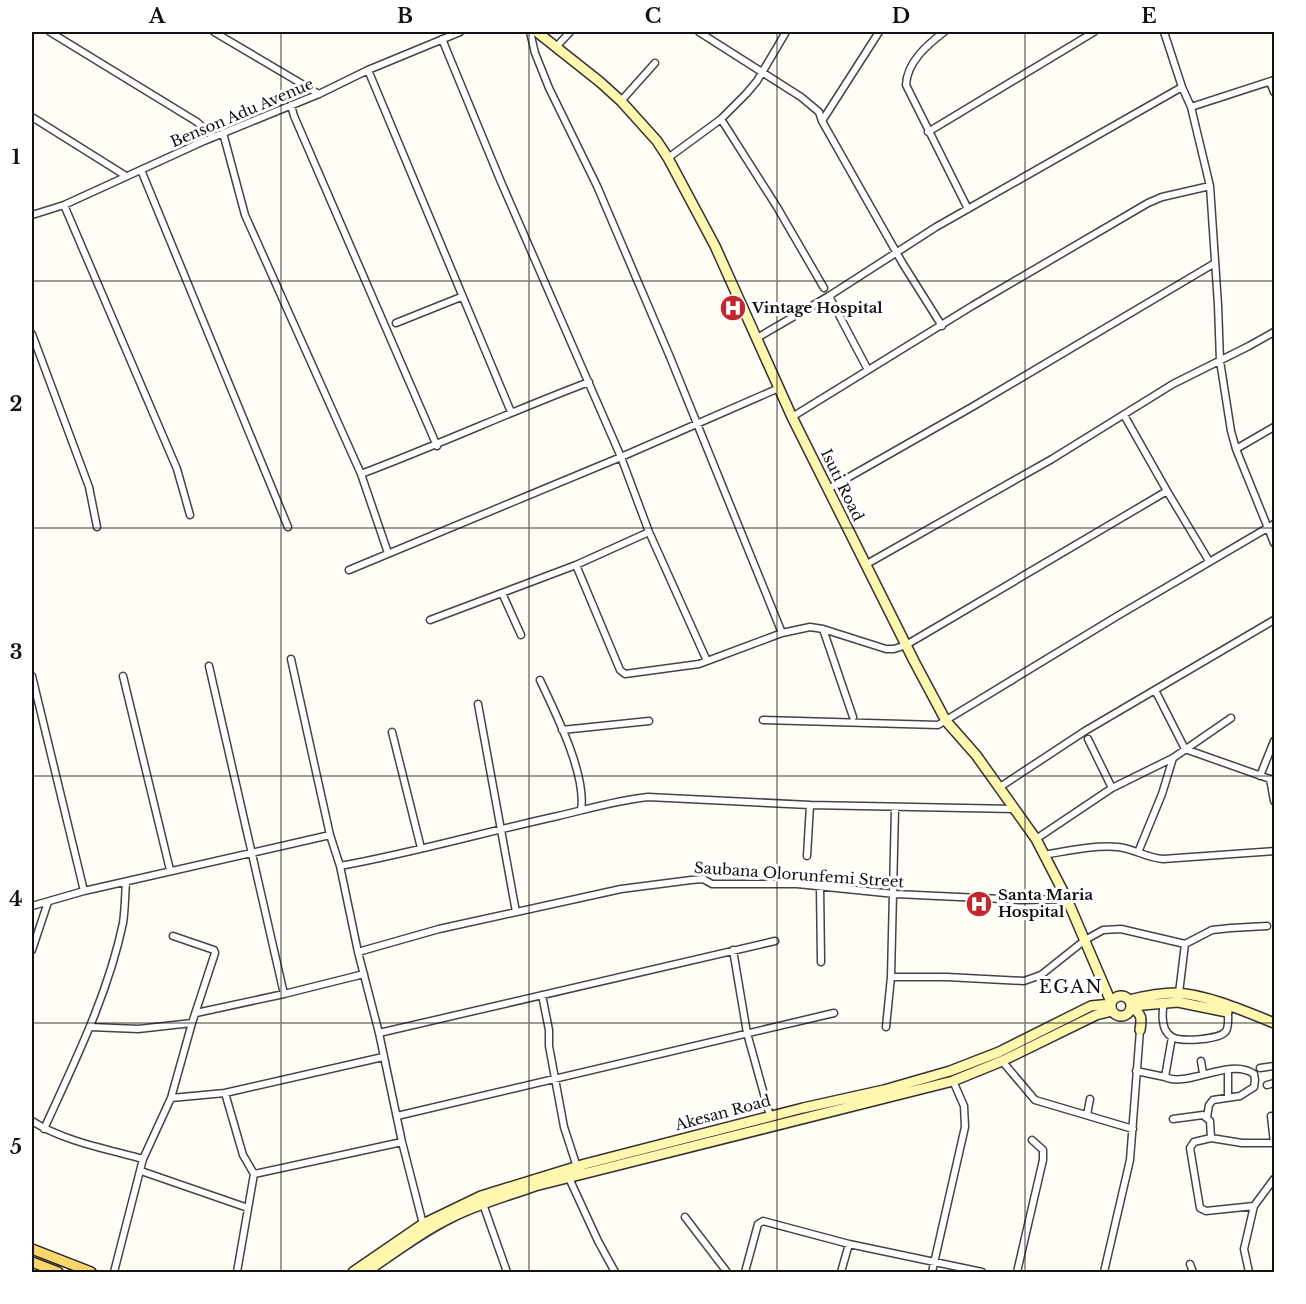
<svg xmlns="http://www.w3.org/2000/svg" width="1306" height="1304" font-family="'Libre Baskerville',serif">
<rect width="100%" height="100%" fill="#fffdf5"/>
<g fill="none" stroke-linecap="round" stroke-linejoin="round">
<defs>
<path id="street" d="M50,32L197,122L213,137
M214,32L319,94
M530,32L535,53L549,88L597,186L670,357L782,633
M699,32L801,97L819,112L822,121L903,264L942,326
M944,32C927,45 907,62 906,85L968,209
M1164,32L1182,87L1191,107L1210,186L1218,305L1220,361L1231,431L1236,449L1274,543
M442,39L501,182L621,457L649,532L707,661
M557,46L570,32
M368,70L511,412
M1270,82L1274,92
M621,101L655,63
M291,105L294,116L437,446
M1191,107L1274,80
M32,117L126,176
M721,119L777,207L824,288
M822,121L879,32
M928,132L1094,32
M223,133L245,215L361,474L388,553
M668,158L721,119L746,94L757,81L786,32
M141,170L288,527
M64,205L177,469L190,515
M32,215L64,205L204,141L319,94L368,70L460,32
M829,296L868,370
M396,323L461,297
M32,334L89,487L97,527
M757,338L829,296L936,227L1182,87
M1124,415L1167,491L1209,561
M792,417L972,306L1148,203L1162,197L1210,186
M1236,449L1274,427
M361,474C438,445 512,411 589,382
M828,489L972,407L1215,263
M576,565L620,670L625,674L699,664L782,633L810,627L823,629L886,649H894L906,645L1167,491
M865,565L1052,459L1173,384L1249,346L1274,332
M349,570L621,457L779,388
M502,593L521,635
M430,620L576,565L649,532
M823,629L853,717
M291,659L330,835
M209,666L284,994
M32,676L84,891
M123,676L170,870
M540,680C555,712 587,775 581,810
M1155,690L1185,749L1270,779H1274
M478,704L516,912
M763,720L938,725L1119,615L1274,524
M562,730L649,721
M392,732L421,848
M1088,739L1112,788
M1260,776L1274,741
M1270,779L1274,801
M1000,787L1085,731L1274,620
M1036,839L1112,788L1173,758L1231,718
M1139,850L1162,794L1173,758
M1043,855C1068,851 1093,845 1118,847C1135,849 1147,858 1163,859L1274,851
M807,856L810,805
M340,866C413,853 485,832 558,816C588,809 618,800 648,797L810,805L1015,809
M820,886L821,962
M32,906L84,891L330,835L340,866L358,952L379,1033L402,1142L423,1224
M32,950L48,902
M733,950L747,1033L770,1116
M358,952L439,929L621,889L691,880L703,879L712,884H797L895,894L1021,900L1067,899
M891,977H947L1024,981L1041,975L1085,940L1103,930L1121,929L1185,944L1212,930L1231,928L1267,926
M1179,993L1185,944
M542,995L549,1030V1046L564,1127L577,1167
M1164,1002C1162,1013 1160,1030 1172,1037C1181,1042 1220,1040 1226,1031C1229,1026 1228,1018 1228,1013
M196,1013L284,994L364,974
M90,1027L138,1029L192,1023
M886,1027L891,977L895,808
M379,1033L775,941
M1002,1061L1035,1100L1133,1129
M1201,1061L1203,1073
M1260,1068L1274,1066
M1136,1071L1165,1077L1172,1037
M1165,1077C1187,1088 1230,1057 1254,1074L1255,1080L1254,1087L1240,1096L1213,1100L1209,1105L1207,1117
M1267,1085L1274,1083
M225,1093L243,1155L254,1174L237,1272
M1228,1097V1071
M171,1098L225,1093L383,1057
M1087,1115L1090,1099
M397,1116L834,1013
M1271,1116L1274,1143
M1173,1119L1203,1115L1210,1121L1211,1138L1194,1142L1190,1148L1200,1208L1206,1211L1254,1206
M32,1121C63,1141 107,1149 143,1159
M44,1129C74,1063 108,995 123,923C125,910 125,896 126,882
M1211,1138L1242,1143H1274
M141,1171L248,1208
M254,1174L402,1142
M569,1178L598,1241L615,1272
M483,1204L507,1272
M685,1217L727,1272
M1190,1264L1193,1272
M114,1272L143,1159L171,1098L192,1023L215,953L214,950L173,936
M745,1272L758,1224L763,1221L849,1244L982,1272
M841,1272L849,1244
M932,1272L965,1127L964,1106L953,1081
M1017,1272L1043,1160V1150L1032,1140
M1104,1272L1130,1160L1140,1030
M1249,1272L1244,1249L1254,1206L1274,1179"/>
<path id="secondary" d="M537,32L600,82L621,101L657,141L668,158L715,246L792,417L914,661L946,721L976,755L1036,839L1067,899L1111,1002
M1111 1006a10 10 0 1 1 20 0a10 10 0 1 1-20 0Z
M1129,1000C1145,996 1160,993 1176,993C1205,994 1247,1012 1274,1023
M1131,1006L1178,1002L1227,1012
M1131,1007C1142,1014 1142,1018 1140,1030
M353,1272L423,1224L481,1196L585,1164L803,1108L884,1090L950,1071L999,1052L1091,1006L1111,1004
M366,1272C394,1253 421,1232 452,1217C478,1204 507,1196 535,1186L953,1081L1002,1061L1096,1015L1112,1011"/>
<path id="primary" d="M32,1249L91,1272
M32,1262L58,1272"/>
</defs>
<!-- street casing -->
<use href="#street" stroke="#444" stroke-width="9"/>
<!-- secondary casing -->
<use href="#secondary" stroke="#333" stroke-width="12"/>
<!-- primary casing -->
<use href="#primary" stroke="#222" stroke-width="12"/>
<!-- street -->
<use href="#street" stroke="#fff" stroke-width="6"/>
<!-- secondary -->
<use href="#secondary" stroke="#fff6b0" stroke-width="9"/>
<!-- primary -->
<use href="#primary" stroke="#f9d66b" stroke-width="9"/>
</g>
<!-- grid -->
<path fill="none" stroke="#111" stroke-width="1.5" stroke-opacity="0.55" d="M281,32V1272M529,32V1272M777,32V1272M1025,32V1272M32,281H1274M32,528H1274M32,776H1274M32,1023H1274"/>
<!-- icons -->
<defs>
<symbol id="hospital-disc" viewBox="-11 -11 22 22"><circle r="9.5" fill="#c4262e" stroke="#fff"/><path d="M-5-5h3v3.5h4V-5h3V5h-3V1.5h-4V5h-3Z" fill="#fff"/></symbol>
</defs>
<g fill-rule="evenodd">
<use href="#hospital-disc" x="718" y="293" width="30" height="30"/>
<use href="#hospital-disc" x="964" y="889" width="30" height="30"/>
</g>
<g text-anchor="middle" stroke-width="6" stroke-linejoin="round" paint-order="stroke">
<!-- street labels -->
<g font-size="15" fill="#111" stroke="#fff">
<text transform="translate(242 113) rotate(-23)" y="5">Benson Adu Avenue</text>
<text transform="translate(842 485) rotate(64)" y="5">Isuti Road</text>
<text transform="translate(799 875) rotate(4)" y="5">Saubana Olorunfemi Street</text>
<text transform="translate(723 1113) rotate(-15)" y="5">Akesan Road</text>
</g>
<!-- poi labels -->
<g font-size="15" font-weight="bold" fill="#111" stroke="#fff" text-anchor="start">
<text x="752" y="313">Vintage Hospital</text>
<text x="998" y="900">Santa Maria<tspan x="998" dy="17">Hospital</tspan></text>
</g>
<!-- quarter labels -->
<g font-size="18" letter-spacing="1.5" fill="#111" stroke="#fff">
<text x="1071" y="993">EGAN</text>
</g>
</g>
<!-- border -->
<rect width="1306" height="1304" fill="none" stroke="#ffffff" stroke-width="66"/>
<rect x="33" y="33" width="1240" height="1238" fill="none" stroke="#111" stroke-width="2"/>
<g font-size="20" text-anchor="middle" font-weight="bold" fill="#111">
<text x="157" y="23">A</text>
<text x="405" y="23">B</text>
<text x="653" y="23">C</text>
<text x="901" y="23">D</text>
<text x="1149" y="23">E</text>
<text x="16" y="164">1</text>
<text x="16" y="411">2</text>
<text x="16" y="659">3</text>
<text x="16" y="906">4</text>
<text x="16" y="1154">5</text>
</g>
</svg>
